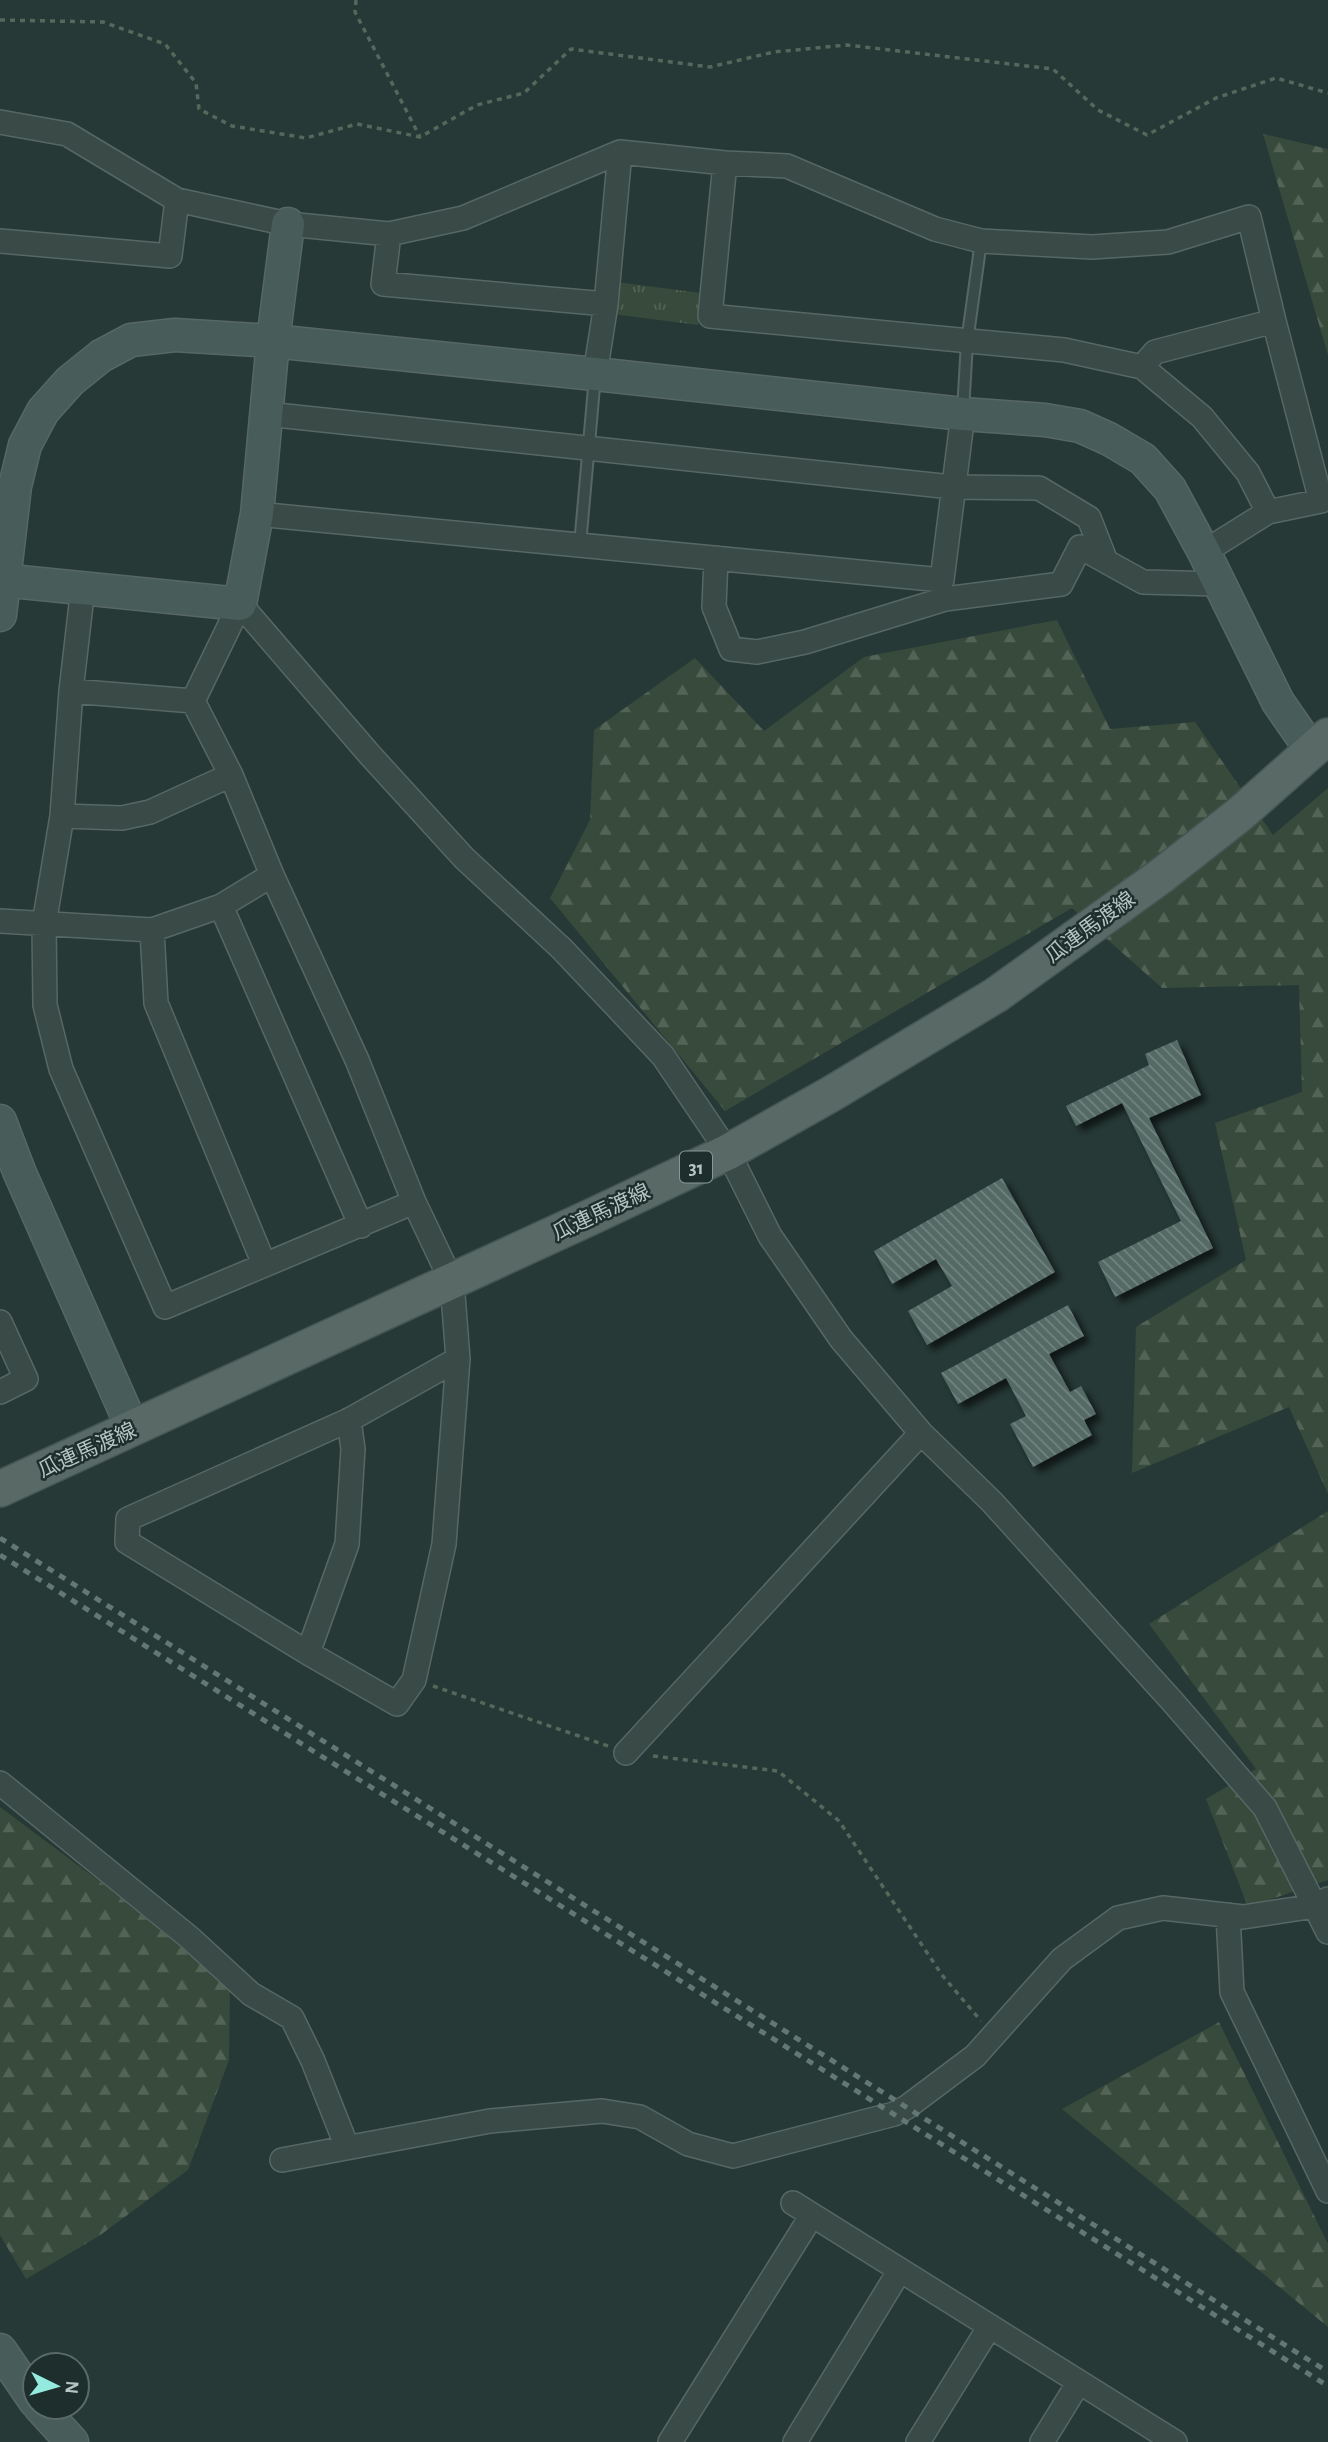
<svg xmlns="http://www.w3.org/2000/svg" width="1328" height="2442" font-family="'Alegreya Sans','Noto Sans JP',sans-serif">
<defs>
<pattern id="forest-firs" width="22" height="20" patternUnits="userSpaceOnUse" patternTransform="scale(1.75)"><rect width="22" height="20" fill="#384a3b"/><path d="M5 1l3.5 6h-7zM16 11l3.5 6h-7z" fill="#536356"/></pattern>
<pattern id="park-tufts" width="24" height="20" patternUnits="userSpaceOnUse" patternTransform="scale(1.75)"><rect width="24" height="20" fill="#384a3b"/><path d="M3 7l-1-3M5 7V3M7 7l1-3M15 17l-1-3M17 17v-4M19 17l1-3" fill="none" stroke="#536356"/></pattern>
<pattern id="building-back-hatch" width="6" height="6" patternUnits="userSpaceOnUse" patternTransform="scale(1.75)"><rect width="6" height="6" fill="#546965"/><path d="M-1 5l2 2M0 0l6 6M5-1l2 2" fill="none" stroke="#728480"/></pattern>
<filter id="shadow"><feDropShadow dx="6" dy="6" stdDeviation="3.5" flood-color="#0009"/></filter>
</defs>
<rect width="100%" height="100%" fill="#263936"/>
<!-- forest -->
<path fill="url(#forest-firs)" d="M1263,134L1328,149V355Z
M1057,620L1110,729L1195,722L1273,835L1328,788V1494L1289,1407L1132,1473L1136,1327L1246,1260L1215,1123L1302,1092L1299,985L1162,988L1072,908L725,1111L550,898L590,820L594,730L695,658L764,731L864,657Z
M1328,1511V1880L1248,1907L1206,1799L1256,1769L1149,1624Z
M0,1807L103,1884L230,1987L229,2060L188,2170L99,2236L26,2279L0,2235Z
M1219,2022L1328,2244V2327L1062,2109Z"/>
<!-- park -->
<path fill="url(#park-tufts)" d="M616,282L701,293L698,325L612,314Z"/>
<!-- building -->
<path fill="url(#building-back-hatch)" filter="url(#shadow)" d="M1177,1040L1201,1095L1149,1118L1213,1248L1115,1297L1098,1262L1181,1221L1122,1103L1076,1126L1066,1106L1149,1065L1145,1054Z
M1002,1178L1055,1272L927,1345L908,1311L952,1286L936,1259L892,1284L874,1251Z
M1068,1305L1084,1336L1049,1354L1070,1392L1081,1386L1096,1414L1084,1420L1092,1435L1033,1467L1010,1424L1026,1416L1006,1378L958,1404L941,1373Z"/>
<g fill="none" stroke-linecap="round" stroke-linejoin="round">
<defs>
<path id="lane" d="M963,411L967,342L981,241
M580,545L595,376"/>
<path id="street" d="M0,122L67,134L177,200L288,224L389,234L463,218L620,152L725,163L787,166L935,229L981,241L1092,247L1168,242L1249,217L1274,321L1321,501L1268,512L1204,552
M725,163L710,316L1064,350L1142,367L1202,417L1248,473L1268,512
M389,234L383,284L606,304
M0,241L170,256L177,200
M1142,367L1155,352L1274,321
M595,374L606,304L620,152
M267,414L952,487L1039,488L1089,518L1105,559
M257,514L942,580L963,414
M716,558L714,607L731,649L757,652L805,642L945,599L1061,584L1080,547L1143,582L1219,584
M83,587L71,691L62,816L44,924L45,1005L61,1069L165,1307L414,1202
M71,691L193,701
M62,816L122,818L150,812L231,775
M221,906L361,1226
M0,921L152,930L221,906L272,875
M152,930L156,1003L264,1264
M0,1322L26,1379L0,1392
M458,1359L349,1420L128,1519L127,1542L308,1653L397,1704L414,1680L444,1544L458,1359L452,1282L414,1202L357,1060L272,875L231,775L193,701L240,604L370,755L464,858L562,949L663,1056L728,1152L770,1236L841,1339L921,1433L992,1502L1172,1701L1265,1808L1328,1932
M308,1653L347,1544L353,1449L349,1420
M626,1753L921,1433
M0,1783L190,1938L251,1994L292,2018L313,2061L347,2147
M1228,1915L1232,1992L1328,2191
M282,2160L490,2121L602,2111L640,2117L688,2144L733,2156L894,2114L907,2107L975,2056L1062,1959L1118,1918L1163,1908L1243,1917L1315,1906L1328,1899
M793,2203L1175,2442
M670,2442L812,2215
M795,2442L900,2270
M918,2442L990,2326
M1042,2442L1079,2382"/>
<path id="secondary" d="M0,580L240,604L257,514L273,341L288,224
M0,615L15,486L25,445L43,411L70,381L101,356L131,340L175,335L273,341L595,374L963,414L1045,420L1080,426L1109,439L1143,459L1170,489L1204,552L1278,702L1312,751
M0,1121L19,1171L133,1429
M0,2350L35,2401
M40,2407L72,2442"/>
<path id="primary" d="M0,1489L593,1216L728,1152L831,1094L996,995L1161,876L1240,814L1328,736"/>
</defs>
<!-- lane casing -->
<use href="#lane" stroke="#576765" stroke-width="14"/>
<!-- street casing -->
<use href="#street" stroke="#576765" stroke-width="26"/>
<!-- secondary casing -->
<use href="#secondary" stroke="#576765" stroke-width="35"/>
<!-- primary casing -->
<use href="#primary" stroke="#455553" stroke-width="38"/>
<!-- path -->
<path stroke="#56675c" stroke-width="3.5" stroke-dasharray="5 5" stroke-linecap="butt" d="M356,0L355,12L420,137
M0,20L103,22L165,44L196,83L199,109L232,126L306,138L357,124L420,137L477,105L524,93L571,49L710,67L774,52L847,45L1053,69L1098,110L1147,135L1216,98L1276,78L1328,93
M433,1686L608,1746
M653,1756L778,1771L839,1821L942,1975L981,2021"/>
<!-- lane -->
<use href="#lane" stroke="#394a47" stroke-width="10"/>
<!-- street -->
<use href="#street" stroke="#394a47" stroke-width="23"/>
<!-- secondary -->
<use href="#secondary" stroke="#485c5a" stroke-width="32"/>
<!-- primary -->
<use href="#primary" stroke="#586966" stroke-width="35"/>
<!-- rail -->
<path stroke="#637774" stroke-width="5" stroke-dasharray="7 7" stroke-linecap="butt" d="M0,1538L1328,2372
M0,1555L1328,2386"/>
</g>
<g text-anchor="middle" stroke-width="5" stroke-linejoin="round" paint-order="stroke">
<!-- shield labels -->
<rect fill="#1e2e2c" stroke="#889896" stroke-width="2" x="680" y="1151.5" width="32" height="31" rx="5"/>
<g font-size="19" font-weight="bold" fill="#b5c5c3">
<text x="696" y="1174">31</text>
</g>
<!-- street labels -->
<g font-size="21" fill="#b5c5c3" stroke="#1e2e2c">
<text transform="translate(1090 927) rotate(-36)" y="7">瓜連馬渡線</text>
<text transform="translate(601 1212) rotate(-25)" y="7">瓜連馬渡線</text>
<text transform="translate(87 1450) rotate(-24)" y="7">瓜連馬渡線</text>
</g>
</g>
<!-- north arrow -->
<g transform="translate(56 2386) rotate(95)"><circle r="33" fill="#1e2e2c" stroke="#5a6a68" stroke-width="2"/>
<path d="M0-5L12 26L0 18L-12 26Z" fill="#95eadf"/>
<text y="-10" font-size="19" font-weight="bold" text-anchor="middle" fill="#b5c5c3">N</text>
</g>
</svg>
